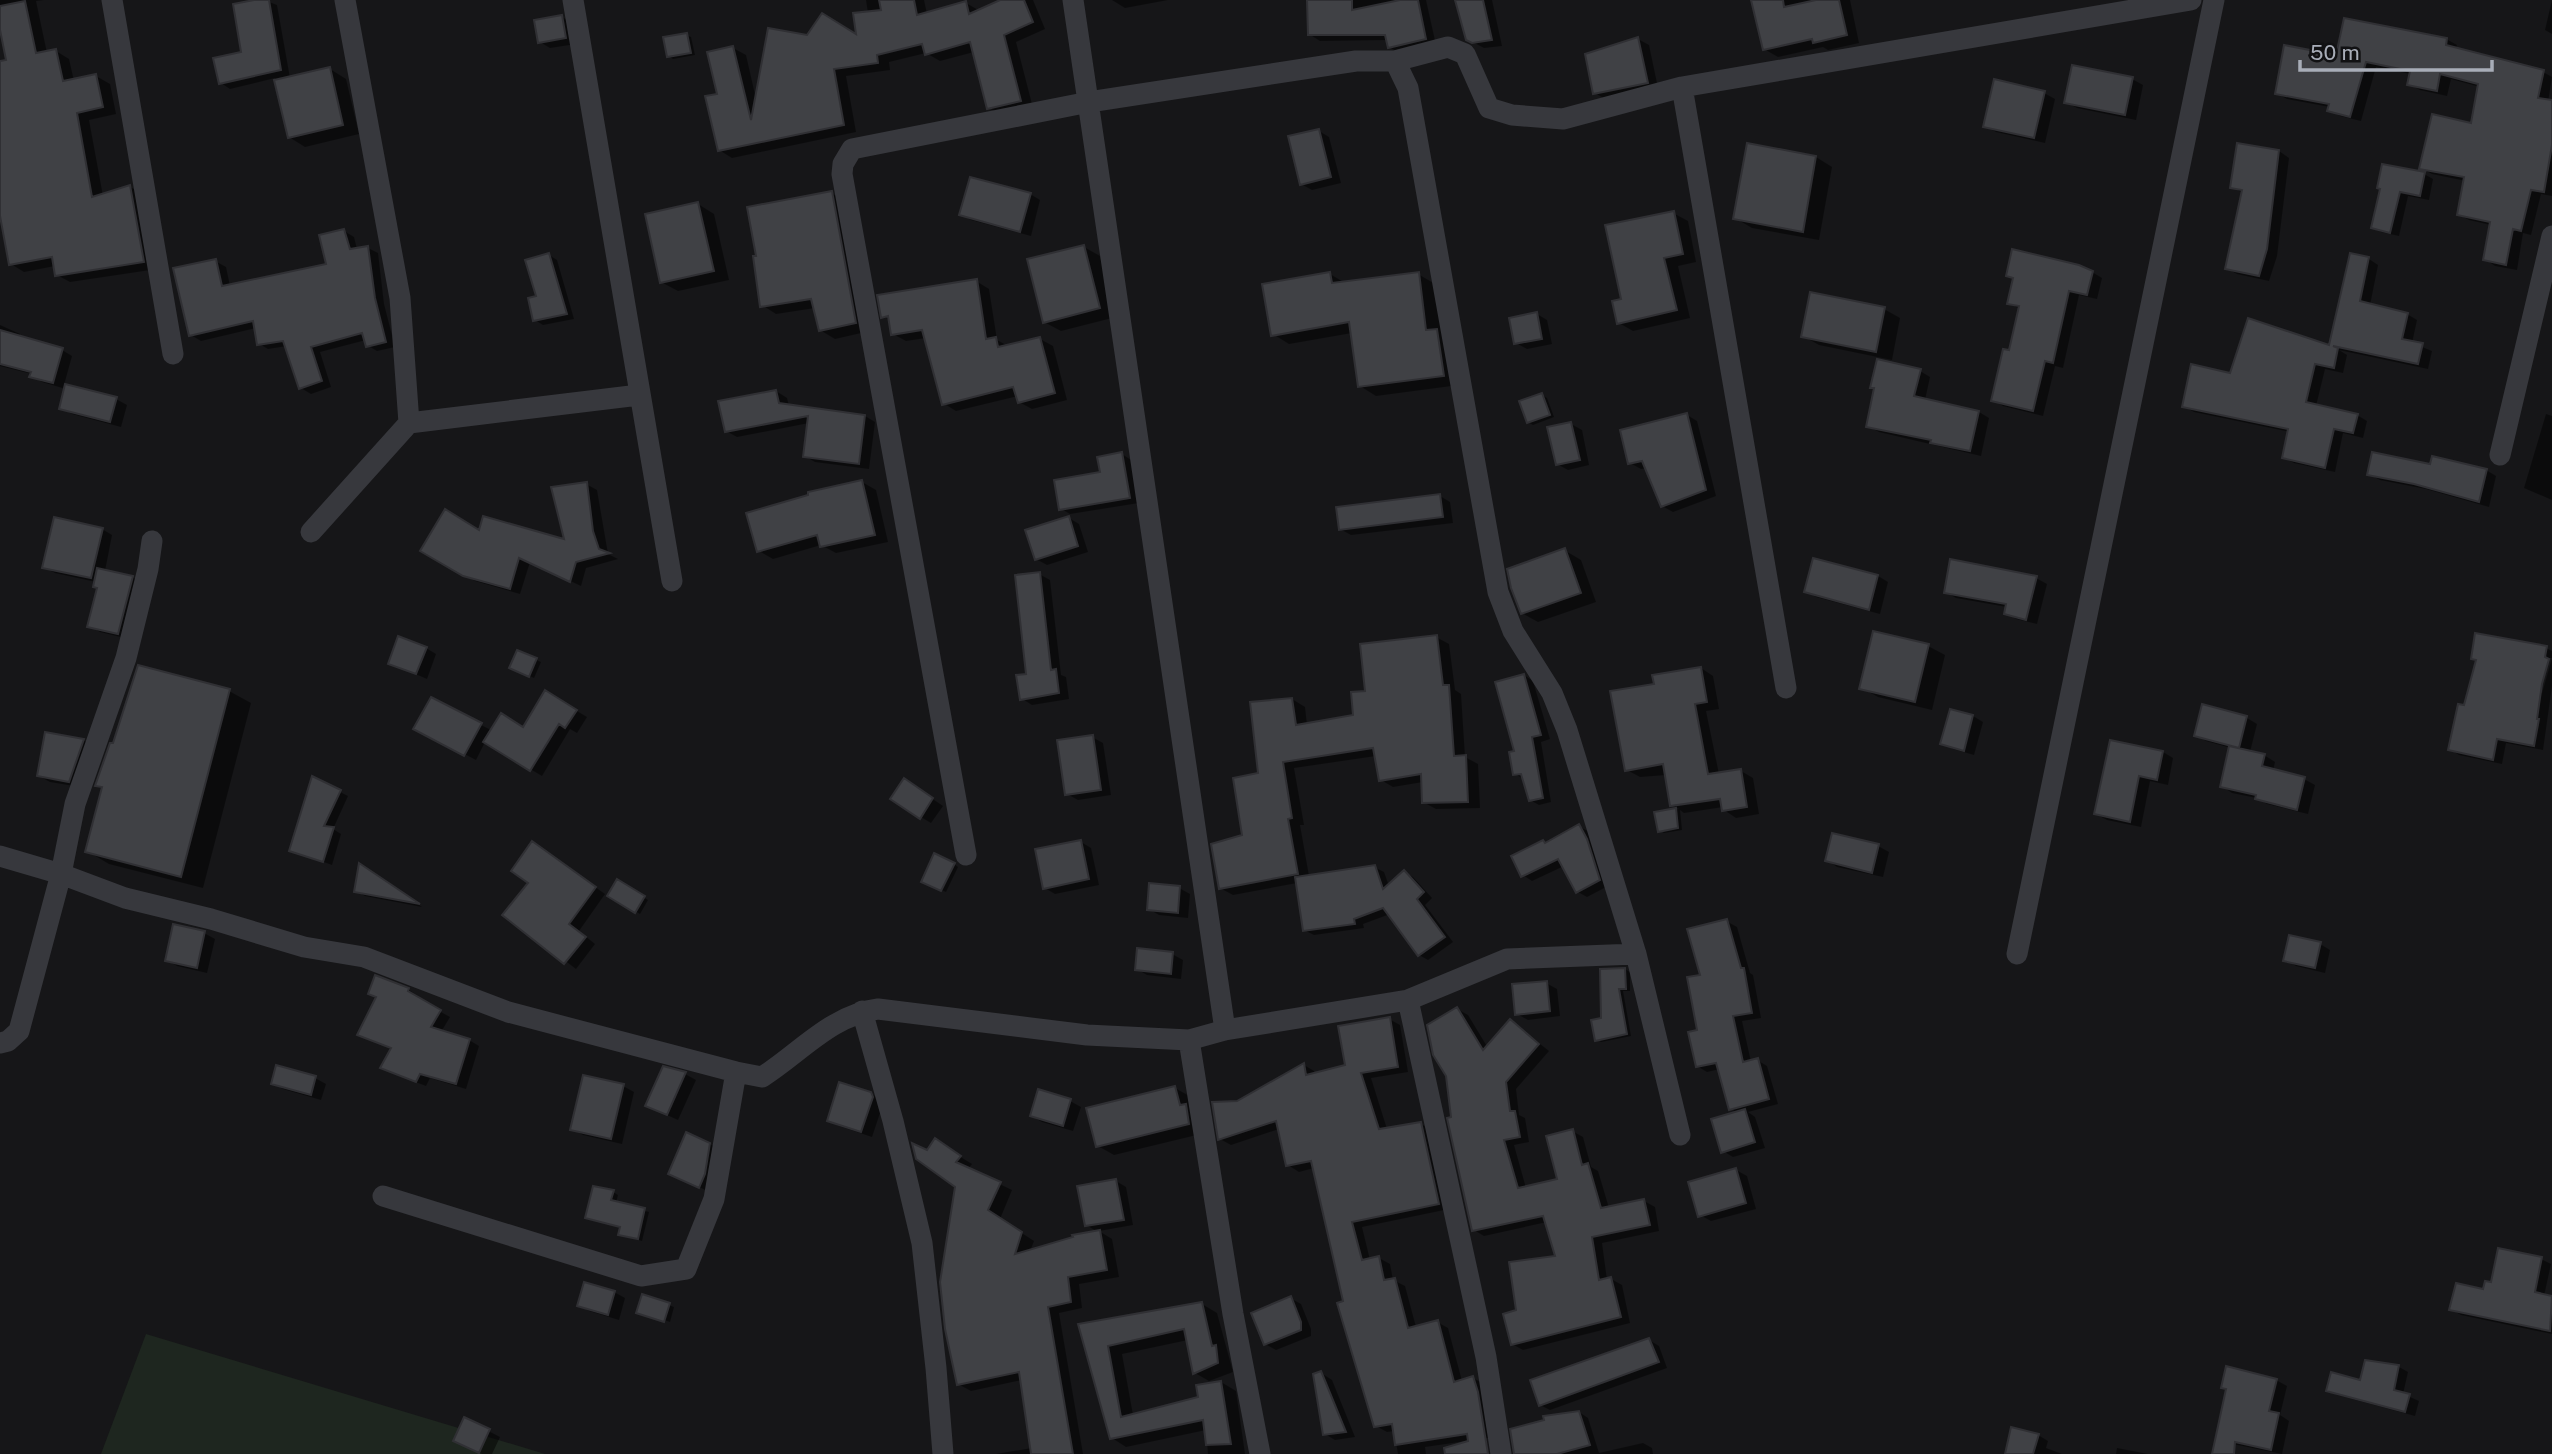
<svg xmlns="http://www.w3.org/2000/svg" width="2552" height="1454" font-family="'Public Sans',sans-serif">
<rect width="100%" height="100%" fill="#161618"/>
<!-- green -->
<path fill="#1e261f" d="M146,1334L545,1454H101Z"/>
<!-- shadow -->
<path fill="#0007" fill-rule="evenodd" d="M0,0H44L36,1L47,53L56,51L69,59L74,81L96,76L110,84L116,114L89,120L103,196L130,187L144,194L157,269L70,282L57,275L55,266L24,272L11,264L0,206V74L8,61L0,17Z
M264,0L277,5L290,78L330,69L346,79L359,134L305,147L289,137L275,78L230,89L221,83L243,53Z
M866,0H924L927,14L966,3L980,11L1004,0H1033L1045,29L1016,42L1033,108L1002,115L989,108L974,52L940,61L926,53L889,62L890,70L846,76L856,132L732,158L719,150V95L733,48L746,55L756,99L808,37H858L868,13Z
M1112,0H1168L1125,8Z
M1309,0H1426L1436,45L1400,53L1389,47L1388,40L1320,41L1309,34Z
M1457,0H1492L1502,46L1484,48L1467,39Z
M1753,0H1850L1859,43L1828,50L1823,47L1778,57L1764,49Z
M2552,0V34L2545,30Z
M562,17L573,23L576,44L550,48L540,42Z
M686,35L691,37L695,55L673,59L669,56Z
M1638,39L1649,45L1658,88L1605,99L1595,93Z
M2446,39L2448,40H2445L2446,54L2448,40L2457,45L2456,49L2543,72L2552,77L2548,102H2552V196L2541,194L2531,235L2523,233L2517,270L2495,266L2485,259L2491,225L2469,220L2458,214L2466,181L2432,174L2421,168L2473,125L2480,87L2451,79L2447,96L2420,90L2409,84L2411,74L2376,67L2361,121L2340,116L2330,110V107L2287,99L2276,93L2338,57Z
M2132,79L2143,85L2136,120L2077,108L2066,102Z
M2044,93L2055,99L2045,143L1996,132L1985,126Z
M1319,131L1329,137L1341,183L1312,190L1301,184Z
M2279,151L2289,158L2277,256L2269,281L2237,274L2227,268L2243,193L2232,187Z
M1816,157L1832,167L1819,240L1752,228L1735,218Z
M2424,174L2433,179L2429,200L2408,196L2399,236L2381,232L2373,228L2382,189Z
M831,193L846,201L870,331L835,339L820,330L815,308L776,314L762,305Z
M1030,194L1040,200L1031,236L971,220L961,214Z
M698,204L714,214L729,280L678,291L661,282Z
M1673,213L1688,221L1696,262L1678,266L1690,318L1633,331L1619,323L1623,301Z
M344,231L354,237L357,249L368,248L378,253L384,304L395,347L377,351L367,345L366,340L320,352L331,387L311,394L301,388L287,346L268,349L258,343L256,328L201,341L191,335L215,261L226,267L230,286L328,266Z
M1084,247L1100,256L1116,317L1061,331L1044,322Z
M549,255L557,260L574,319L543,325L535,320Z
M2352,255L2369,259L2378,265L2370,305L2407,314L2417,320L2412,343L2432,351L2428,369L2339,350L2347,355L2343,373L2325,369L2316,406L2357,415L2367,421L2363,438L2343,433L2335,472L2294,463L2284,458L2290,432L2194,412L2184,406L2231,375L2331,347Z
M2092,272L2102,278L2097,299L2079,295L2063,368L2055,366L2043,416L2003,406L1993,400L2010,352L2020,309L2009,303Z
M1330,274L1345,283L1418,274L1435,284L1459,385L1376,396L1360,386L1352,333L1289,344L1273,334Z
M976,281L989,289L997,340L1008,346L1040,339L1053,346L1067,400L1032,409L1019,402L1018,396L956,411L943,403L926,338L906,341L893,334L891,321L883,316Z
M1884,309L1900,318L1892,360L1819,345L1803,336Z
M1537,314L1547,320L1552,344L1527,349L1516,343Z
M0,325L20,334L19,337L62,350L72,356L64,385L116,399L127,405L121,427L72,414L61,408L66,389L42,382L31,376L32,374L0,366Z
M1920,371L1930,377L1925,400L1979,412L1989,418L1981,456L1879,432L1868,426Z
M776,391L787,398L789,406L865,416L875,422L869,469L815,462L805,456L809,423L737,437L726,431Z
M1542,395L1547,398L1554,417L1533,425L1528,422Z
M2546,414L2552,416V500L2524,488Z
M1687,415L1697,421L1716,496L1673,512L1662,506L1647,468L1641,469L1630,463Z
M1571,424L1582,430L1589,465L1568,470L1557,464Z
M1122,454L1131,460L1139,503L1070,514L1060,508Z
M2431,466L2486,470L2496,476L2489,507L2426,489L2380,480L2369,474Z
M862,482L876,490L888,542L836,553L821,545L773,559L759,551Z
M586,484L597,490L608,554L618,559L586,568L581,586L530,562L520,594L475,581L422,550L480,532L566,542Z
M1440,496L1450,502L1453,523L1351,535L1340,529Z
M1069,518L1079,524L1088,552L1047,565L1036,559Z
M102,529L112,535L105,571L132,577L143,583L129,639L100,632L89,626L98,588L96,582L55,573L44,567Z
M1564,550L1581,560L1596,602L1538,622L1522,613Z
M1814,560L1878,576L1888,582L1880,614L1816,597L1806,591Z
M1039,574L1050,580L1061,675L1066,677L1069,699L1032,705L1021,698L1028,675Z
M2036,578L2047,584L2037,624L2016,619L2006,613L2007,607L1956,598L1946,592Z
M1436,637L1449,644L1455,690L1461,694L1465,757L1478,764L1480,808L1436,809L1423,802V782L1393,787L1381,780L1376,756L1294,768L1304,825H1300L1309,876L1374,867L1384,872L1389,886L1404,872L1413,877L1432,898L1425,905L1453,942L1428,960L1419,955L1390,914L1363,924L1364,928L1314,935L1304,930L1297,883L1233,895L1220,888L1244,837L1260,775L1292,699L1305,707L1307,725L1354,717L1367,692Z
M1928,646L1945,655L1932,710L1878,697L1862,688Z
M426,648L436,654L427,679L390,663Z
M2546,648L2552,651V686L2543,750L2506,743L2502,764L2459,755L2450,749L2466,707ZM2548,658H2552L2542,693L2538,692Z
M518,652L541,662L534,678L516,670Z
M1701,668L1713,676L1719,709L1706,711L1719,774L1741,771L1753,778L1759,814L1736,818L1724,810L1723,807L1684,813L1680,810L1682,830L1664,833L1660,830L1656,813L1679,809L1672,805L1666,775L1640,777L1627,770L1656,685Z
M1524,675L1533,681L1550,739L1541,742L1551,802L1539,805L1530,800L1524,779L1515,774Z
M229,691L251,703L203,888L109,864L87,851L103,789L97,785Z
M545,692L587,717L577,733L570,729L542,776L485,742L476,760L426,734L481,725L491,730L523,729Z
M2204,706L2247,718L2257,724L2250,752L2264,755L2275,762L2273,771L2304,779L2315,785L2308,814L2267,804L2257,798L2232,793L2222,786L2231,748L2206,741L2196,735Z
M1973,716L1983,722L1974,755L1953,749L1942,743Z
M1092,737L1103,743L1111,795L1078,800L1067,794Z
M83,740L94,746L80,787L50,782L39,776Z
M2112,742L2163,752L2173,758L2168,785L2150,781L2141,827L2107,820L2096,814Z
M915,787L943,806L931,823L921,817Z
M340,792L348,796L333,829L341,834L332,865L291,850Z
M1579,826L1589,832L1608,886L1587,897L1578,892L1564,866L1532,881L1523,875L1546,844Z
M1081,842L1091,848L1099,885L1055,894L1045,888Z
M1878,846L1889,852L1883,877L1837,867L1827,860Z
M543,850L605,894L579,931L595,944L576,969L504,914L530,882Z
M954,864L958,867L946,892L928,884Z
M368,870L422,907L365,896L356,891Z
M618,882L648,900L640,914L610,896Z
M1179,888L1190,894L1188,918L1159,915L1149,909Z
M1726,921L1737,927L1750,973L1753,975L1761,1018L1742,1021L1751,1062L1757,1060L1767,1066L1778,1104L1748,1112L1755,1117L1765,1148L1733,1157L1723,1151L1738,1113L1731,1109L1720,1069L1707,1072L1697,1066L1702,976Z
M204,933L215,939L207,973L177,966L167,960Z
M2320,944L2330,950L2325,973L2296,966L2285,960Z
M1172,954L1183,960L1181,979L1147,975L1137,969Z
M1625,969L1630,972V991H1623L1631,1036L1601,1042L1597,1039L1603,1019Z
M376,977L409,990L418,996L417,999L450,1017L441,1032L469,1040L479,1046L466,1089L430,1078L426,1086L392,1073V1049L359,1034L378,998Z
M1546,983L1557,989L1560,1016L1528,1020L1517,1014Z
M1457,1009L1468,1015L1488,1048L1511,1021L1549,1051L1516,1089L1519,1115L1525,1118L1529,1142L1514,1145L1526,1188L1559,1181L1572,1131L1583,1137L1591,1167L1598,1171L1609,1208L1644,1201L1655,1207L1659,1231L1602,1243L1607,1280L1611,1279L1622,1285L1630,1323L1523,1350L1512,1344L1518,1312L1558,1257L1547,1222L1484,1236L1474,1230L1453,1118Z
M1389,1019L1400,1025L1408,1072L1371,1078L1387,1129L1421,1124L1432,1130L1449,1209L1362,1227L1370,1260L1379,1258L1390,1264L1393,1280L1405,1286L1416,1327L1437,1322L1448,1328L1462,1381L1473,1378L1484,1384L1494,1437L1425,1447L1426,1454H1398L1394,1431L1387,1432L1376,1426L1314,1168L1299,1172L1288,1165L1279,1129L1231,1145L1220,1139L1238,1102L1304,1065L1314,1071L1315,1074L1347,1066Z
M664,1068L685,1074L696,1080L678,1120L658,1111Z
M315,1078L326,1084L321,1100L283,1089L273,1083Z
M623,1086L634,1092L622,1144L583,1135L572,1129Z
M1175,1088L1191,1097L1205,1133L1114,1155L1098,1146Z
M871,1094L882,1100L883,1104L872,1137L839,1126L829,1120Z
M1070,1101L1081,1107L1073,1131L1042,1122L1032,1116Z
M710,1144L720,1150L710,1192L670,1174Z
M946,1148L972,1164L968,1169L1012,1190L1000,1219L1034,1241L1030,1251L1098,1232L1086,1225L1116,1181L1126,1187L1133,1225L1099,1231L1112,1239L1119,1277L1079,1284L1082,1308L1059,1313L1083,1454H996L1032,1448L1022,1380L971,1391L958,1384L957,1186L928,1152Z
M1736,1170L1747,1176L1756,1209L1711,1221L1700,1215Z
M613,1192L618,1195L616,1203L649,1212L642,1241L620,1234L621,1228L587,1218Z
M2541,1259L2551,1264L2544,1296L2552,1298V1334L2461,1315L2451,1309Z
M614,1292L625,1298L619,1320L589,1311L579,1305Z
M643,1296L674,1307L670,1322L641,1312Z
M1290,1298L1301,1304L1311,1329V1336L1276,1350L1265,1344Z
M1202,1304L1217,1313L1233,1372L1209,1381L1195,1373L1188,1340L1122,1354L1133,1415L1200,1398L1221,1382L1236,1391L1245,1454H1208L1206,1430L1126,1447L1112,1438L1081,1325Z
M1649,1340L1659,1346L1667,1368L1550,1410L1540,1405Z
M2399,1367L2408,1372L2403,1394L2419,1401L2415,1416L2337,1395L2328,1390L2361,1382Z
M1321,1373L1332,1380L1355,1437L1335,1440L1325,1434Z
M2276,1380L2287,1386L2280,1415L2289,1421L2282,1454L2228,1443Z
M1579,1412L1588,1418L1599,1453L1643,1443L1652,1448L1653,1454H1523L1546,1421Z
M465,1419L500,1437L492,1454H482L465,1446Z
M2038,1435L2048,1441L2046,1448L2062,1454H2006Z
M2117,1448L2148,1454H2116Z"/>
<!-- building -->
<path fill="#404145" stroke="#303034" stroke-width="2" d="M254,0H269L281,70L219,84L213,58L241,52L233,4Z
M879,0H914L917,15L966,1L969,14L1000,0H1024L1033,22L1004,35L1021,101L987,109L970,42L925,55L922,44L877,55L878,63L834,69L844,125L718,151L705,96L717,94L707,52L733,46L751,120L768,28L807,35L822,13L856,34L853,13L881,10Z
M1307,0H1352V10L1400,0H1418L1426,39L1388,48L1385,35H1308Z
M1455,0H1483L1492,40L1472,43L1466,40Z
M1751,0H1783L1784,7L1816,0H1839L1847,35L1813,43L1812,39L1763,50Z
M25,1L36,53L56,49L63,81L96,74L103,107L77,113L92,197L130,185L144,262L55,276L52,257L9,265L0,216V61L6,60L0,30V6Z
M562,15L566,38L538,43L534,20Z
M2344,18L2447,38L2446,45L2544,70L2538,98L2552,100V145L2544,192L2531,190L2521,231L2513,229L2506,265L2483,260L2490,222L2457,215L2464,177L2419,169L2432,114L2471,123L2478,84L2440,74L2437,91L2407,85L2410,71L2366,62L2350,117L2327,111L2329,104L2275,94L2284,45L2336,55Z
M687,33L691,53L667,57L663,37Z
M1638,37L1648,83L1593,94L1585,54Z
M2072,65L2133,77L2125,115L2064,103Z
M330,67L343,125L288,138L274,80Z
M1994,79L2045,91L2034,138L1983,127Z
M1319,129L1331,177L1300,185L1288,136Z
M1747,143L1816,156L1803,232L1733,219Z
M2237,143L2279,150L2267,249L2259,276L2225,269L2242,190L2230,188Z
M2382,164L2425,172L2420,196L2400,192L2390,233L2371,228L2380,189L2377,188Z
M970,177L1031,193L1020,232L959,215Z
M832,191L856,323L819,331L811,299L760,307L753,256H756L747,207Z
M698,202L714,271L660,283L645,214Z
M1674,211L1683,254L1664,258L1677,310L1617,324L1612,301L1621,299L1605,225Z
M344,229L350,249L368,246L375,298L386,342L366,347L362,333L311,347L322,381L299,389L283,341L257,345L253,321L189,336L173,268L216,259L222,286L326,264L319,235Z
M1084,245L1100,308L1043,323L1027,259Z
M2012,249L2079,265L2093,271L2087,295L2069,291L2053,363L2045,361L2033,411L1991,401L2003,349L2009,350L2019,306L2007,304L2013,278L2006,276Z
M549,253L567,314L533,321L528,298L536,296L525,260Z
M2350,253L2369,257L2360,301L2408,313L2402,339L2423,343L2418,364L2333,346L2338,348L2334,368L2315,364L2306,402L2358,414L2353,433L2334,429L2325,468L2282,458L2288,429L2182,407L2191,364L2230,373L2248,318L2329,345Z
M1330,272L1332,283L1419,272L1426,330L1437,329L1444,376L1358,387L1349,322L1271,336L1262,284Z
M977,279L986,339L996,337L998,347L1040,337L1055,393L1018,403L1013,387L942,405L922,330L891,335L888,316L881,318L877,295Z
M1810,292L1885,307L1876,352L1801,337Z
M1537,312L1542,339L1514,344L1509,318Z
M0,330L63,348L53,383L29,377L31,372L0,364Z
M1877,359L1921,369L1914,396L1979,411L1970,451L1930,443L1931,440L1866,427L1874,388H1870Z
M65,384L117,397L110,422L59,409Z
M776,390L779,403L865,415L859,464L803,457L808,416L725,432L718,401Z
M1542,393L1550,415L1527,423L1519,401Z
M1687,413L1706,490L1661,507L1642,461L1628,464L1620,430Z
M1571,422L1580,460L1556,465L1547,427Z
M1122,452L1130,498L1059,510L1054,480L1100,472L1097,457Z
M2372,452L2430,464L2432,456L2487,469L2479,502L2414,484L2367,475Z
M862,480L875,535L820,547L817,535L757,552L746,513L808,495V492Z
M587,482L593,531L599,549L610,553L576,562L570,582L519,558L510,589L463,576L420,551L445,509L479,530L483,516L564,539L551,487Z
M1440,494L1443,517L1339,530L1336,507Z
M1069,516L1078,546L1035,560L1025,530Z
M54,517L103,528L91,578L42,568Z
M1565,548L1581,593L1521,614L1511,588L1507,569Z
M1813,558L1878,575L1869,610L1804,592Z
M1950,559L2037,576L2026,620L2004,614L2006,604L1944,593Z
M97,568L133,576L118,634L87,627L97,588L93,587Z
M1040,572L1051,670L1056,669L1059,693L1020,700L1016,675L1026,674L1015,575Z
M1873,631L1929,644L1915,702L1859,689Z
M2475,633L2547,646L2545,657L2549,659L2542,684L2537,719H2539L2534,746L2497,739L2493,760L2448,750L2458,704L2464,705L2476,660L2471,659Z
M1437,635L1443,685H1449L1454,756L1466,755L1468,802L1422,803L1421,774L1379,781L1373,748L1283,762L1292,818L1288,819L1298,874L1219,889L1211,844L1242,835L1233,778L1258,773L1250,702L1292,698L1296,725L1353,715L1351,692L1365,691L1360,644Z
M398,636L427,647L416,674L388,664Z
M517,650L537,658L529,677L509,668Z
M138,665L230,689L181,877L85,852L102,787L95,786L110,743H113Z
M1701,667L1707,702L1695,704L1708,774L1741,769L1747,807L1722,811L1720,799L1670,806L1663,764L1625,771L1610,691L1654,684L1652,675Z
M1524,674L1541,735L1532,737L1543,798L1529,801L1521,774L1513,775L1509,752L1514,751L1495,682Z
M545,690L577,710L565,728L559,724L530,771L483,742L501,713L523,727Z
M431,697L482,723L464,756L413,729Z
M2202,704L2247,716L2239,748L2194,736Z
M1950,709L1973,715L1964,751L1940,744Z
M45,732L84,739L69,782L37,776Z
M1093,735L1101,790L1065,795L1057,740Z
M2110,740L2163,751L2157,780L2139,776L2130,822L2094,814Z
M2229,746L2265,754L2262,766L2305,777L2297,810L2255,799L2256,795L2220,787Z
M312,776L341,790L324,826L334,827L323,862L289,851Z
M904,778L933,798L920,819L890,799Z
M1676,808L1678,828L1658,832L1654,812Z
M1579,824L1587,839L1600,880L1576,893L1558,859L1521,877L1511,856L1543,840L1545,843Z
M1832,833L1879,844L1872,873L1825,861Z
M1081,840L1089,879L1043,889L1035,849Z
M532,841L596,887L569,924L586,937L564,964L502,915L528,883L511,871Z
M934,853L955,863L941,891L921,882Z
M359,863L420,904L354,892Z
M1375,865L1383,889L1404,870L1424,892L1417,899L1445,937L1418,956L1383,908L1354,919L1355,924L1303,931L1295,877Z
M617,879L645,896L635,913L607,896Z
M1149,883L1180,886L1178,913L1147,910Z
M1727,919L1741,968H1744L1752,1013L1733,1016L1743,1062L1758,1058L1769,1099L1729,1110L1716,1063L1696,1067L1688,1032L1697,1030L1687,977L1700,975L1687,929Z
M173,924L205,931L197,968L165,961Z
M2289,935L2321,942L2315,968L2283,961Z
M1137,948L1173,952L1171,974L1135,970Z
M1625,968L1626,989H1619L1627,1034L1595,1041L1591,1020L1601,1018L1600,969Z
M375,975L409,988L408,991L441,1010L431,1027L470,1039L456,1084L420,1074L416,1082L380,1068L391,1048L357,1035L376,997L368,994Z
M1547,981L1550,1011L1515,1015L1512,984Z
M1457,1007L1483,1050L1510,1019L1539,1044L1506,1082L1510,1111H1515L1520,1137L1504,1140L1518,1188L1557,1179L1546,1136L1573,1129L1582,1165L1588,1163L1601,1208L1644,1199L1650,1225L1592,1237L1599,1280L1611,1277L1621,1317L1511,1345L1503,1314L1516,1310L1509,1262L1555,1256L1543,1216L1472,1231L1447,1118L1451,1117L1446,1076L1433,1055L1427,1025Z
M1390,1017L1398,1067L1361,1073L1379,1129L1421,1122L1439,1204L1352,1222L1362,1260L1379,1256L1384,1280L1395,1278L1408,1328L1438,1320L1454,1382L1473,1376L1478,1392L1488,1454H1445L1444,1448L1468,1441L1467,1434L1395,1445L1392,1424L1374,1427L1337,1303L1343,1301L1311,1161L1286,1166L1276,1121L1218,1140L1212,1102L1237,1101L1304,1063L1306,1075L1345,1065L1338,1026Z
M276,1065L316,1076L311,1095L271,1084Z
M663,1066L686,1072L667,1115L645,1106Z
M583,1075L624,1084L611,1139L570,1130Z
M839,1082L871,1092L873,1097L861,1132L827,1121Z
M1175,1086L1180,1105L1186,1104L1189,1124L1096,1147L1086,1108Z
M1038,1089L1071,1099L1063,1126L1030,1116Z
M1745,1109L1755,1142L1721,1153L1711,1119Z
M686,1132L710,1143L705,1174L699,1188L668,1174Z
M935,1138L961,1156L956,1162L1001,1182L988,1210L1022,1232L1015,1254L1073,1237L1072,1235L1100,1230L1107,1270L1068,1277L1071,1302L1048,1307L1073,1454H1031L1019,1372L957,1385L945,1329L940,1282L955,1187L916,1159L912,1143L927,1150Z
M1736,1168L1746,1203L1698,1217L1688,1182Z
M1116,1179L1124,1220L1085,1226L1077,1186Z
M593,1186L614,1190L611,1200L645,1208L638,1239L618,1235L620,1227L585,1218Z
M2498,1248L2542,1257L2535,1292L2552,1296L2550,1331L2449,1310L2456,1283L2483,1289L2485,1281L2491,1282Z
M584,1282L615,1291L608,1315L577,1306Z
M642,1294L670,1303L664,1322L636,1313Z
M1291,1296L1301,1322V1330L1264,1345L1251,1313Z
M1202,1302L1212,1346L1216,1345L1218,1363L1193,1374L1184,1329L1108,1346L1121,1417L1198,1397L1196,1385L1221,1381L1231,1444L1206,1445L1203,1420L1110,1439L1078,1324Z
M1649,1338L1659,1362L1539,1406L1530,1380Z
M2365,1360L2399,1365L2394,1390L2410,1394L2405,1412L2326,1391L2331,1372L2360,1380Z
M2226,1366L2277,1379L2269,1411L2279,1413L2271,1450L2235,1442L2234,1454H2212L2226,1389L2221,1388Z
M1321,1371L1346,1432L1323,1435L1313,1374Z
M1579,1411L1590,1445L1557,1454H1514L1510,1429L1544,1420L1543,1416Z
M464,1417L490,1429L479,1453L453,1441Z
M2011,1427L2039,1434L2033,1454H2005Z"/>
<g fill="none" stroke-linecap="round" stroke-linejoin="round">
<!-- street -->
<path stroke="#37383d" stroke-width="21" d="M112,0L173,354
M573,0L672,581
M1073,0L1225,1030
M1395,61L1408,88L1498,592L1513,631L1552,693L1567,730L1636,954L1680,1135
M1682,87L1786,688
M409,423L639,395
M2500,455L2552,236
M311,532L409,423L400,298L345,0
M966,855L842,174L843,164L852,149L1089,102L1356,61H1395L1448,47L1465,54L1489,108L1512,115L1563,119L1682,87L2191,0
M0,856L61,874L125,898L211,919L304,947L364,957L508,1012L736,1072L762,1077C800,1053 831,1015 878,1009L1087,1035L1189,1040L1225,1030L1408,1000L1507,959L1636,954
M2017,954L2214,0
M1408,1000L1486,1357L1501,1454
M862,1011L893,1121L922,1243L936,1368L943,1454
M1189,1040L1233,1314L1260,1454
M0,1043L8,1041L19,1031L61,874L75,804L126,658L148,569L152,541
M383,1196L641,1276L686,1269L714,1199L736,1072"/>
</g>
<!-- scale -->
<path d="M2300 60v10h192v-10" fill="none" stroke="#a8adb8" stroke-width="3.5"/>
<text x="2310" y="60" font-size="21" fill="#a8adb8" stroke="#111113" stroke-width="5" paint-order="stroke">50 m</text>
</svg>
